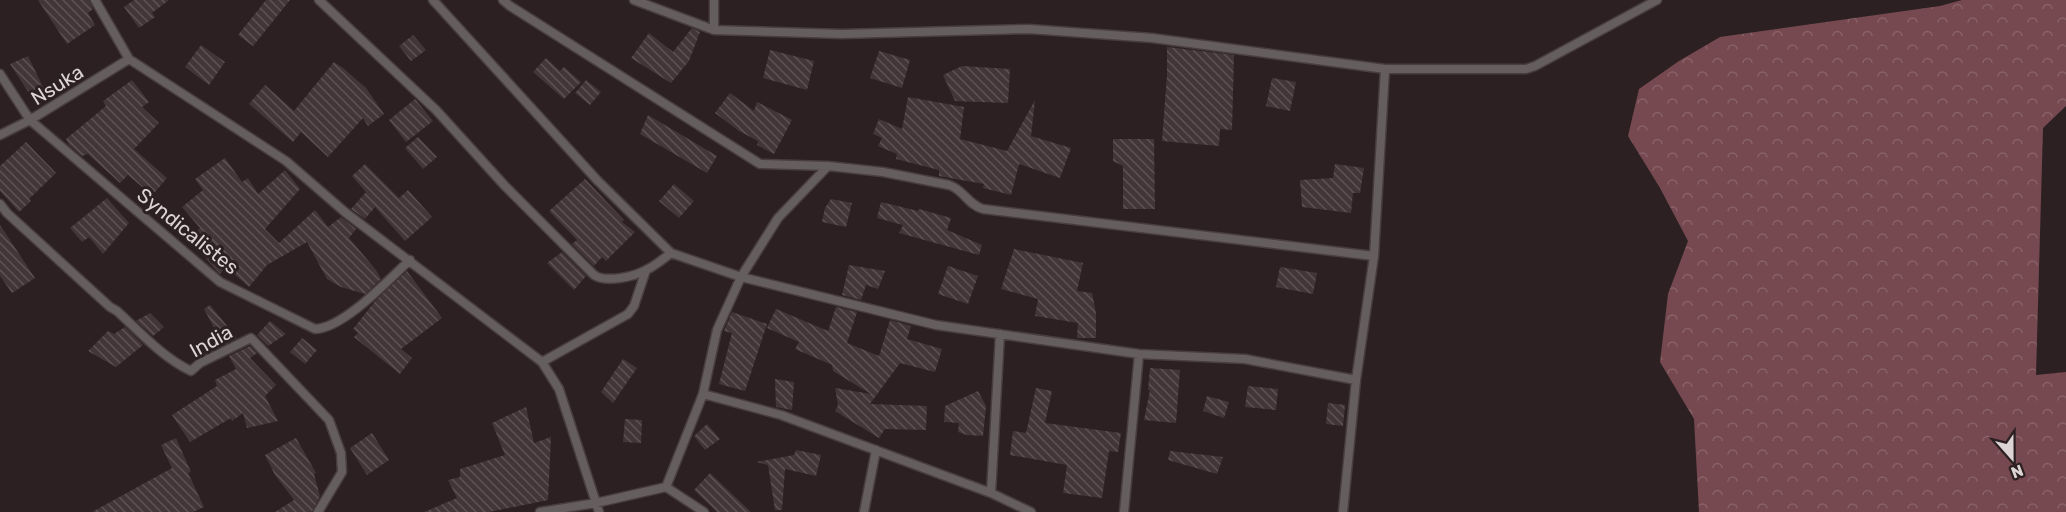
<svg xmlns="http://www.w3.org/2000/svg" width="2066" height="512" font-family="Rubik,sans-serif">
<defs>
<pattern id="forest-crowns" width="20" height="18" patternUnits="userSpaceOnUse" patternTransform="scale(1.5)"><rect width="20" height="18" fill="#75494f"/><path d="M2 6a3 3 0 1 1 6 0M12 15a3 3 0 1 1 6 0" fill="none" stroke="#886267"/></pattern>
<pattern id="building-back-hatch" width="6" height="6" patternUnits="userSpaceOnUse" patternTransform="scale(1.5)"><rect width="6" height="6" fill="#433638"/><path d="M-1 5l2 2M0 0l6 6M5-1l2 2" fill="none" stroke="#5e5254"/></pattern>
</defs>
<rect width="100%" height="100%" fill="#2c2022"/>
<!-- forest -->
<path fill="url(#forest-crowns)" d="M1962,0H2066V106L2043,128L2036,375L2066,372V512H1699L1694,419L1660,362L1668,294L1688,241L1660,188L1628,136L1639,89L1679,61L1720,37L1940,6Z"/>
<!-- building -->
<path fill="url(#building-back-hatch)" d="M38,0H89L93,9L88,13L95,25L67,44Z
M134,0H169L152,13L155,17L139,28L124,7Z
M266,0H290L253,46L238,35Z
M692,28L700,32L689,61L671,83L631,58L649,33L673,52Z
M413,35L426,50L411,61L399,46Z
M201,45L225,62L209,85L185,67Z
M1167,47L1234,55L1232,130L1220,129L1219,146L1162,141L1167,75Z
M770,50L814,61L807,90L763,78Z
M879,51L910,60L902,88L870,78Z
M28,56L45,91L33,99L10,64Z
M546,58L560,71L564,67L581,82L564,99L533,72Z
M334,62L343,68L366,88L384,114L368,126L363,118L328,157L301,132L293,142L249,104L265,85L294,111Z
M962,66L1010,69L1008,103L955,101L943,75Z
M1272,78L1296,82L1290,111L1266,106Z
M132,80L149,102L142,107L159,123L134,149L167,178L155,192H148L128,175L120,183L88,154L82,156L69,145L66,139L106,106L103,101Z
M586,80L601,92L590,105L575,93Z
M730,93L754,111L757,102L792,120L774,154L757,145L758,141L739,131L715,113Z
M908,97L964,107L960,139L1007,151L1035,100L1031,136L1071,148L1060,178L1019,164L1011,195L983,188L984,184L939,176V170L896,159L897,154L878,146L882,138L873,134L879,119L902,129Z
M415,99L433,121L406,142L389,120Z
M648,115L717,156L707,173L640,134Z
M418,137L437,157L423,169L405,148Z
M1113,139H1154L1155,209H1123V166L1113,161Z
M26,142L56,173L29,199L31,201L19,212L0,191V166Z
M225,158L242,182L248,178L258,194L285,170L300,189L265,229L279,243L315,210L328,227L341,217L356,229L349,238L376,270L381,279L365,294L341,287L327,279L307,242L267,265L249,287L226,267L220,274L188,239L200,228L182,207L203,190L195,179Z
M365,164L399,198L408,190L432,217L405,241L375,207L365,219L351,209L366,192L352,176Z
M1335,164L1364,168L1360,193H1353L1351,213L1302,207L1300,180L1333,178Z
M585,179L624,220L622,222L635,232L606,261L602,257L594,266L572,244L577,240L549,211Z
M674,184L694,201L679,218L659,201Z
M107,198L129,223L103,254L89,237L82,242L70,228Z
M831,199L852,203L846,227L822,222L825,208Z
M881,202L918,211L919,209L951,218L947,230L982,245L979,255L899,233L903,225L877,218Z
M0,225L35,278L12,293L0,276Z
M1014,249L1083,263L1077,291L1092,293L1096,313V338H1077L1078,323L1035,316L1038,299L1001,289Z
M562,252L586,276L574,290L547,263Z
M849,265L885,271L878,289L866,285L861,300L842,295Z
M948,266L978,276L968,304L938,294Z
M1280,267L1317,273L1313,294L1276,287Z
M407,271L442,318L401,349L412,358L400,374L354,337L358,333L353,329L376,300Z
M210,305L237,338L223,345L204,309Z
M836,307L857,312L847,343L879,356L890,320L911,326L907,339L942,349L935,372L900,363L870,404L927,406L926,430L885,429L879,438L835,411L838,405L835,388L871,394L833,371L832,365L795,349L799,342L767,328L776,309L828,331Z
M732,312L767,324L745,391L719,384L732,333L724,331Z
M150,313L164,327L153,336L136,321Z
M270,321L286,334L268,346L257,335Z
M125,327L143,345L116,367L88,351L108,331L114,334Z
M302,338L317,350L305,364L290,352Z
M250,346L257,353L250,358L276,385L265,396L278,421L247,428L243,413L232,421L231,418L190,442L172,415L217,386L215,380L236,369L229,356Z
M623,359L637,368L613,403L601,392Z
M1150,368L1180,370L1176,423L1144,420L1150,390H1148Z
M775,379L794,382L792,410L776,407Z
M1248,386L1278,389L1276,410L1245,407Z
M1036,388L1052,391L1045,423L1121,433L1118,452L1109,451L1102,498L1063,493L1067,465L1010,455L1013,431L1026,433Z
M978,391L986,406L983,436L967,435L958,432L959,423L944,422L945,406Z
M1207,396L1229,402L1224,418L1203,411Z
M1328,403L1345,405L1343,426L1326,424Z
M526,407L534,443L551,437L548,500L489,512H424L457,498L448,480L460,477V469L505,455L492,423Z
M625,419L642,420L641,443L623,442Z
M707,424L720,439L705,450L694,436Z
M372,433L389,460L367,475L350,448Z
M176,438L191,472L188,473L204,507L193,512H92L172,468L161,445Z
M296,438L316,473L314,474L320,496L312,512H275L294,500L275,475L265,455Z
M796,450L821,455L816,476L785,469L782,510H775L768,465L756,462L794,455Z
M1170,451L1223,457L1217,474L1168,460Z
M710,473L751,512H717L694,490Z"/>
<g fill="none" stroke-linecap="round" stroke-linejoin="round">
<defs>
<path id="service" d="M95,0L129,59L286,161L346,213L542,362L559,389L599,512
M319,0L436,110L505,186L594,275C606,283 633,277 646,270C655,266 663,259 671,253
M433,0L597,180L671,253L741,277L936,325L1139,354L1245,359L1356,380
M503,0L510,6L760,164L828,166L883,172L949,185C963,189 968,205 983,209L1374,256
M634,0L714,30L842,34L1029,29L1152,38L1385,69
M714,0V30
M0,74L30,120L220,282L315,329C344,328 388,280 410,260
M0,135L30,120L129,59
M0,204L7,213L110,307L117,311C141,333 162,357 191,371L200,363L251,338L329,420L341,453L342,472L318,512
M542,362L628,314L634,306L646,270
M703,394L781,415L991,493L1031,512
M666,487L704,512
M991,493L1000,334
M540,512L596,503L666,487L703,394L717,330L741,277L778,218L828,166
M864,512L876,450
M1124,512L1139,354
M1343,512L1356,380L1374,256L1385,69H1526L1535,66L1657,0"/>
</defs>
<!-- service casing -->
<use href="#service" stroke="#483d3f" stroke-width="11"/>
<!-- service -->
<use href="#service" stroke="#655e5f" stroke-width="8"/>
</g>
<g text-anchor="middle" stroke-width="6" stroke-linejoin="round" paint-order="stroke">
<!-- street labels -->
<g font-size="20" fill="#dcd4d5" stroke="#2c2022">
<text transform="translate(57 85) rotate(-32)" y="7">Nsuka</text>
<text transform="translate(188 231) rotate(39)" y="7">Syndicalistes</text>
<text transform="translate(211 341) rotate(-29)" y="7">India</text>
</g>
</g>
<!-- north arrow -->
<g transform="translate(2012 458) rotate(159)" stroke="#2c2022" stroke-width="4.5" paint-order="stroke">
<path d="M0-4.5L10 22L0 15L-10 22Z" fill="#dcd4d5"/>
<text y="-9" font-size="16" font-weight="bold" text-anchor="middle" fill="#dcd4d5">N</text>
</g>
</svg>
